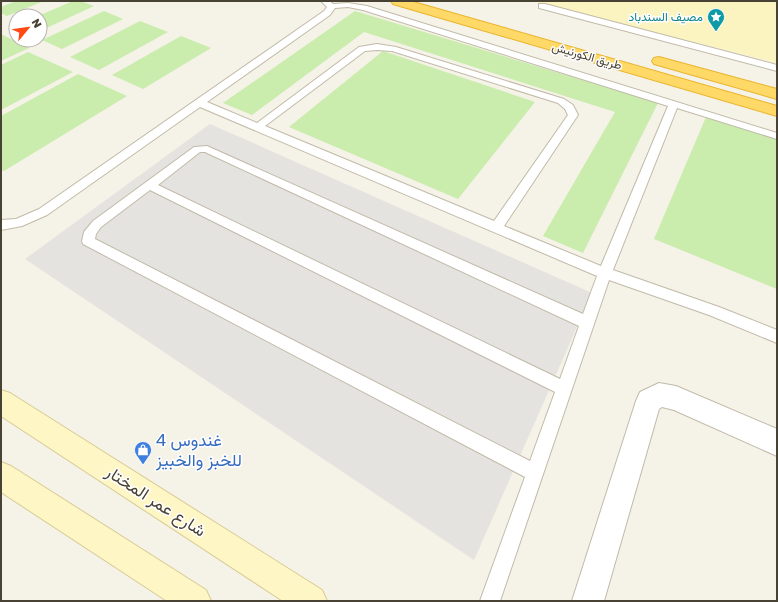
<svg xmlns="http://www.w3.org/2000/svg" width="778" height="602" font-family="'Golos Text',Vazirmatn,sans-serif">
<rect width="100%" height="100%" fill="#f5f2e7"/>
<!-- green -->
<path fill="#caecac" d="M16,1H44L7,16L1,13V7Z
M73,1H80L94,6L40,31V16H38Z
M104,11L123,19L62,49L42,40Z
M355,11L658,103L583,253L543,236L615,112L364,32L252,115L223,103Z
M140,21L168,32L99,70L70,57Z
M1,34L29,48L1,61Z
M181,36L211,48L143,89L112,75Z
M383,51L535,102L458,199L289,127Z
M28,52L73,72L1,110V65Z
M78,74L127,96L4,171L1,170V116Z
M706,117L777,139V289L654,239Z"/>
<!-- sand -->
<path fill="#fcf4c0" d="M532,1H777V63Z"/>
<!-- parking -->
<path fill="#e5e3df" d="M210,124L592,293L474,560L25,259Z"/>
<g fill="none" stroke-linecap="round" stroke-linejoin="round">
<defs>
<path id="lane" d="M321,1H330L333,4L348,3L367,6L777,133V139L677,108L613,270L719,307L777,330V343L709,315L609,280L500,601H480L525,477L83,244L82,241L84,232L93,221L194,147L207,146L583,314L597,276L200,107L47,215L22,226L1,230V220L16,219L39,209L324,11L327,7ZM348,7L363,10L668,106L601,266L504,226L578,115L573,105L564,99L396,47L377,44L359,47L257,123L207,102L330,15L335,8ZM377,50L392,51L558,103L565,109L568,115L494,221L265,126L365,51ZM200,152H205L579,326L560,379L158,185ZM150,190L555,392L530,461L95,239L96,234L101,227Z
M539,4H545L777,65V71L539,8Z"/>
<path id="street" d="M659,383L676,386L777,429V456L674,410L662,407L659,409L604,601H572L636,401L640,392Z"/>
<path id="secondary" d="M1,390L10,393L322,590L327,601H283L1,416Z
M1,462L11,466L206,590L211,601H167L1,492Z"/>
<path id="highway" d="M391,1H410L777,106V116L393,4Z
M659,57L777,89V99L654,64L652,61L654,58Z"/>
</defs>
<!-- lane casing -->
<use href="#lane" stroke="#c1baa8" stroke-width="2"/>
<!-- street casing -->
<use href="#street" stroke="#c1baa8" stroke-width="2"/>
<!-- secondary casing -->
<use href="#secondary" stroke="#d8cb93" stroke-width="2"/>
<!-- highway casing -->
<use href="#highway" stroke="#eab32b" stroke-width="2"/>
<!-- lane -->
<use href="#lane" fill="#fff" fill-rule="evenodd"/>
<!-- street -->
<use href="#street" fill="#fff" fill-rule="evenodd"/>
<!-- secondary -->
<use href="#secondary" fill="#fff6c6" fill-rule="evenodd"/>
<!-- highway -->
<use href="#highway" fill="#ffd967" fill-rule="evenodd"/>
</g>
<!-- icons -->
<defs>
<symbol id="sight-pin" viewBox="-11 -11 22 30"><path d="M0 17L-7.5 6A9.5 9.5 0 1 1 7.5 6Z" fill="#0f9aa8" stroke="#fff"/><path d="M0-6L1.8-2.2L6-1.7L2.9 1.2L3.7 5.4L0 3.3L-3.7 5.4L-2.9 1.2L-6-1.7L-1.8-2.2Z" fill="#fff"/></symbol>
<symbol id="shop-pin" viewBox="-11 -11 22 30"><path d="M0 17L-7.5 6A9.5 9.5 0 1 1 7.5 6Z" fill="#3f7fe0" stroke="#fff"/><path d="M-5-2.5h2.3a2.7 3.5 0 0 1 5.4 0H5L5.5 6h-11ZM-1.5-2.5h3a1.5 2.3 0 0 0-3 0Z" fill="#fff"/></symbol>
</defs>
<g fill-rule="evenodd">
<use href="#sight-pin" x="706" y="7" width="20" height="27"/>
<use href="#shop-pin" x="133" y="440" width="20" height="27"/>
</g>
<g text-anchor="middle" stroke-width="3" stroke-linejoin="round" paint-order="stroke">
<!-- far-culture labels -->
<g font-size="12" fill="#0d838f" stroke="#fff" text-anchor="end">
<text x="703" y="21">مصيف السندباد</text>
</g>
<!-- far-street labels -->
<g font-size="12" fill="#484235" stroke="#fff">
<text transform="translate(587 56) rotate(16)" y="4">طريق الكورنيش</text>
</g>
<!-- near-shop labels -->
<g font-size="17" fill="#366cbe" stroke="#fff" text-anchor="start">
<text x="156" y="446">غندوس 4<tspan x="156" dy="20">للخبز والخبيز</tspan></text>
</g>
<!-- near-street labels -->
<g font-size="17" fill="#484235" stroke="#fff">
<text transform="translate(156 501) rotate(33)" y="6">شارع عمر المختار</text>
</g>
</g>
<!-- border -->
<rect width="778" height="602" fill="none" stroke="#484235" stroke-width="4"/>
<!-- north arrow -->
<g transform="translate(28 28) rotate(61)"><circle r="19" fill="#ffffff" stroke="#b6b3ae"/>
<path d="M0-3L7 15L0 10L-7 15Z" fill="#ff4a13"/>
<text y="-6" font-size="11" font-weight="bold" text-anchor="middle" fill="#484235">N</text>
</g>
</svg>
